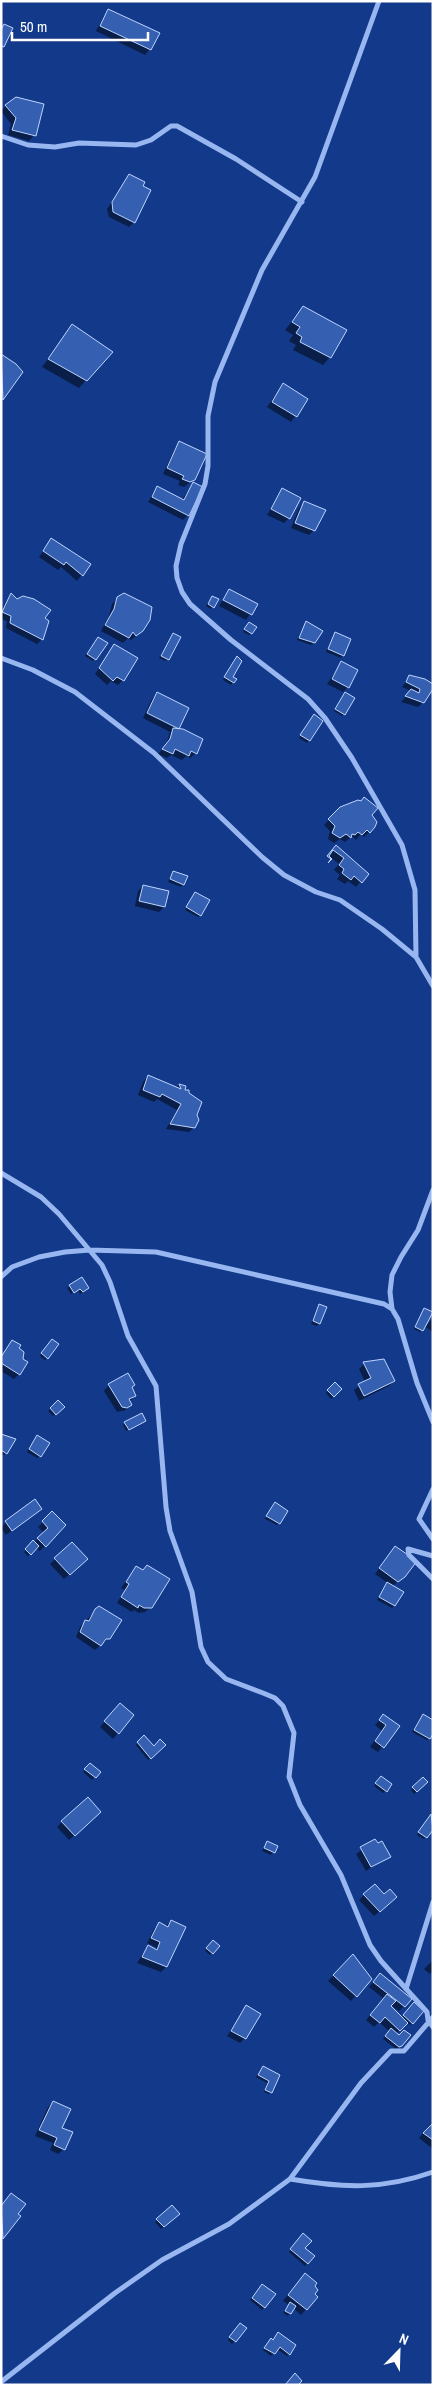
<svg xmlns="http://www.w3.org/2000/svg" width="434" height="2386" font-family="'Archivo Narrow',sans-serif">
<rect width="100%" height="100%" fill="#12398a"/>
<!-- shadow -->
<path fill="#0007" d="M108,10L150,49L145,55L96,31Z
M6,106L34,135L29,141L8,135L11,124L1,111Z
M130,176L134,222L129,227L109,217L107,209Z
M304,307L330,357L323,365L293,350L296,345L289,341L293,335L285,330Z
M73,326L86,380L79,388L42,367Z
M1,356L21,372L1,400Z
M283,385L306,400L291,422L267,407Z
M180,443L194,479L184,487L178,485L180,481L163,474L175,448Z
M193,484L188,515L183,520L148,502L157,488L182,500Z
M282,490L289,518L284,523L267,515Z
M305,502L314,530L309,535L291,528L299,508Z
M52,540L90,564L77,581L61,567L58,570L39,557Z
M229,591L256,605L246,620L219,606Z
M11,595L44,618L42,639L37,644L6,628L7,621L1,619V610Z
M212,597L213,607L211,609L206,606Z
M118,598L136,636L131,640L128,638L123,643L101,631L109,616L112,604Z
M306,622L314,642L311,645L297,640Z
M247,626L251,633L249,635L243,632Z
M335,633L343,655L341,658L326,652Z
M173,635L168,659L165,661L159,658Z
M96,641L106,643L93,661L85,656Z
M114,646L123,680L118,685L111,681L107,685L95,674Z
M235,660L231,677L233,682L231,685L223,680Z
M342,662L348,687L343,692L327,684Z
M410,677L424,680L423,702L418,707L401,702L411,691L402,687Z
M157,694L178,728L176,730L196,753L190,758L186,756L182,760L171,755L167,758L158,754L166,745L170,732L143,718L152,699Z
M345,694L344,714L342,716L334,711Z
M312,718L309,740L307,743L299,738Z
M361,802L370,815L369,832L364,837L361,834L356,840L352,836L345,842L340,839L334,843L328,839L330,831L324,825L341,808Z
M336,847L367,874L356,887L348,881L345,884L337,879L340,875L334,870L339,864L328,855Z
M173,872L183,884L181,887L168,882Z
M143,886L164,907L159,912L135,906L138,891Z
M193,896L200,915L198,917L185,910Z
M148,1076L176,1088L179,1085L184,1087L183,1091L195,1115L194,1127L189,1132L166,1129L177,1110L157,1099L154,1102L138,1095L143,1082Z
M82,1278L86,1290L80,1294L78,1290L71,1294L67,1288Z
M320,1305L319,1324L317,1326L311,1324Z
M422,1312L426,1327L433,1317V1332L424,1326L420,1332L414,1329Z
M13,1341L18,1348L19,1374L14,1379L1,1371V1356Z
M50,1343L47,1358L45,1360L40,1356Z
M364,1364L394,1381L389,1386L359,1401L354,1390L365,1382L359,1369Z
M335,1383L341,1389L331,1399L326,1393Z
M109,1385L130,1387L135,1396L129,1402L131,1405L126,1410L117,1412L104,1391Z
M58,1402L63,1407L53,1416L48,1411Z
M125,1423H142L126,1431L123,1425Z
M1,1435L6,1453L4,1455L1,1454Z
M35,1439L40,1456L37,1458L27,1452Z
M273,1506L279,1523L277,1525L265,1519Z
M40,1509L6,1535L1,1528L6,1522Z
M52,1513L64,1525L40,1551L36,1548L28,1556L24,1552L44,1533L38,1527Z
M72,1543L86,1559L64,1579L50,1564Z
M390,1553L404,1577L392,1586L394,1606L392,1608L377,1600L388,1583L375,1574Z
M136,1567L151,1607L145,1612L139,1613L134,1610L132,1612L117,1603L125,1590L121,1588Z
M96,1610L109,1638L95,1650L76,1637L80,1627Z
M115,1710L132,1715L113,1739L100,1727Z
M384,1715L398,1726L378,1752L370,1747L382,1731L375,1725Z
M423,1715L429,1738L427,1740L412,1732Z
M144,1736L154,1748L165,1745L148,1760L136,1745Z
M90,1764L99,1772L92,1780L83,1772Z
M423,1778L427,1782L414,1794L411,1790Z
M379,1780L386,1791L383,1793L374,1786Z
M431,1816L433,1828L424,1839L417,1835Z
M95,1817L69,1840L57,1827L62,1822Z
M375,1841L389,1856L366,1871L356,1854Z
M268,1842L277,1846L271,1855L262,1851Z
M364,1895L390,1902L374,1916L359,1900Z
M171,1921L184,1928L166,1967L161,1972L137,1963L148,1946L155,1950L156,1947L147,1943L154,1929L159,1924L165,1927Z
M213,1942L218,1946L210,1955L205,1951Z
M353,1956L371,1979L351,2001L328,1981Z
M432,1961L433,1971L430,1974L424,1969Z
M375,1980L404,2006L399,2011L391,2005L389,2007L401,2019L414,2004L422,2011L410,2025L407,2022L396,2034L401,2046L398,2048L396,2049L383,2039L389,2031L379,2022L374,2027L366,2020L384,1999L369,1987Z
M247,2007L245,2038L240,2043L227,2036Z
M263,2068L278,2075L269,2094L264,2092L267,2083L256,2077Z
M53,2102L64,2149L58,2154L50,2150L53,2143L35,2136L48,2107Z
M433,2121V2149L419,2138Z
M1,2207L19,2216L1,2239Z
M172,2207L178,2214L161,2229L155,2222Z
M303,2235L304,2249L313,2257L305,2266L289,2252Z
M300,2280L316,2297L301,2315L293,2308L288,2316L283,2313L289,2305L283,2301Z
M260,2288L275,2294L262,2310L250,2300Z
M238,2327L245,2328L232,2344L228,2340Z
M276,2336L289,2354L287,2356L277,2349L271,2356L263,2350Z"/>
<!-- building -->
<path fill="#3560b2" stroke="#bed4fc" d="M108,9L160,33L151,50L100,26Z
M4,24L13,28L4,47L1,46V30Z
M16,97L44,104L36,136L12,130L16,118L5,105Z
M129,174L145,182L143,186L151,190L135,223L113,212L112,202Z
M303,306L347,330L331,358L300,342L302,337L296,333L300,327L292,322Z
M72,324L113,352L87,381L48,359Z
M1,354L16,364L23,372L3,400Z
M283,383L308,399L297,417L272,402Z
M179,441L207,454L195,480L190,482L182,479L184,476L167,468Z
M193,482L203,487L189,516L152,497L157,486L184,500Z
M282,488L301,498L290,519L271,509Z
M304,501L326,510L315,531L295,523Z
M51,538L91,564L83,576L66,562L64,565L43,551Z
M229,589L258,604L252,615L223,600Z
M11,593L17,599L23,596L34,599L51,610L45,618L49,621L43,640L10,623L11,616L2,612Z
M124,593L152,607L150,620L143,631L136,636L133,632L129,638L105,625L114,609L117,597Z
M212,596L219,599L214,608L208,604Z
M306,621L323,631L315,643L299,638Z
M249,622L257,627L252,634L244,629Z
M335,632L351,639L344,656L328,649Z
M173,633L181,637L169,660L161,656Z
M98,637L108,643L96,660L87,654Z
M114,644L138,658L124,681L117,677L113,681L99,668Z
M237,656L242,661L233,677L237,679L234,683L224,677Z
M341,661L358,670L349,688L332,679Z
M409,675L425,679L433,684V689L424,703L405,696L411,689L419,693L420,689L406,682Z
M157,692L189,708L179,729L147,713Z
M345,692L355,698L345,715L335,709Z
M314,714L323,721L310,741L300,735Z
M173,728L183,729L203,739L197,754L191,751L189,756L175,749L173,754L162,749L170,739Z
M364,797L378,808L372,815L377,822L375,827L370,833L367,830L362,835L358,832L355,835L352,834L351,838L346,834L340,838L332,833L335,826L328,819L340,807L358,800L361,801Z
M336,845L369,874L362,883L354,876L351,880L342,873L344,869L339,865L344,858L333,850L329,856L332,859L328,863L331,859L327,856Z
M173,871L188,876L184,885L170,879Z
M143,885L169,891L165,907L139,901Z
M195,892L210,900L201,916L186,907Z
M148,1075L181,1089L179,1084L186,1086L185,1090H189V1093L202,1102L197,1115L199,1120L195,1128L170,1124L181,1104L162,1094L160,1097L143,1090Z
M82,1277L89,1288L83,1292L80,1289L74,1293L69,1285Z
M319,1304L327,1307L320,1324L313,1321Z
M424,1308L433,1312L423,1331L415,1327Z
M52,1339L59,1344L48,1359L41,1353Z
M12,1340L21,1345L19,1348L24,1352L23,1359L28,1362L20,1375L1,1363V1357Z
M384,1359L395,1381L364,1396L358,1384L371,1378L363,1362Z
M128,1373L135,1385L132,1387L136,1396L129,1399L132,1405L127,1408L122,1407L108,1384Z
M335,1382L342,1389L334,1397L327,1390Z
M58,1400L65,1407L56,1415L50,1408Z
M142,1413L146,1421L129,1430L124,1422Z
M1,1434L16,1439L7,1454L1,1450Z
M37,1435L50,1443L41,1457L29,1449Z
M35,1499L42,1509L12,1531L5,1521Z
M275,1502L288,1511L280,1524L266,1516Z
M52,1511L66,1525L46,1547L37,1538L48,1528L42,1521Z
M33,1540L39,1546L31,1555L25,1549Z
M72,1542L88,1559L70,1575L54,1558Z
M395,1546L417,1561L405,1577L398,1582L379,1568Z
M147,1565L170,1579L152,1608H144L139,1605L138,1608L121,1597L129,1584L126,1582L136,1566L143,1570Z
M387,1582L404,1592L395,1606L379,1597Z
M99,1606L122,1620L110,1639H106L101,1646L80,1632L85,1620L89,1621L95,1609Z
M120,1703L134,1715L119,1734L104,1721Z
M383,1714L400,1726L384,1748L375,1741L386,1725L379,1720Z
M423,1714L433,1720V1734L430,1739L414,1730Z
M144,1735L154,1746L160,1739L166,1745L151,1759L137,1742Z
M90,1763L101,1772L96,1778L84,1769Z
M381,1776L392,1784L387,1792L375,1783Z
M423,1777L428,1782L417,1792L412,1787Z
M88,1797L101,1812L75,1836L61,1821Z
M431,1814L433,1830L427,1838L418,1832Z
M375,1839L378,1843L382,1841L391,1857L371,1867L360,1847Z
M267,1841L278,1846L275,1853L264,1848Z
M375,1884L384,1894L390,1889L397,1897L380,1912L363,1894Z
M171,1920L186,1927L167,1967L142,1957L148,1945L157,1950L160,1942L151,1938L159,1922L168,1927Z
M213,1940L220,1946L213,1954L206,1948Z
M353,1954L372,1979L357,1997L333,1975Z
M380,1973L412,1999L405,2007L373,1982Z
M387,1994L396,2001L391,2006L408,2023L400,2031L385,2017L380,2023L370,2015Z
M414,2002L424,2011L413,2024L403,2015Z
M246,2005L261,2014L246,2039L231,2031Z
M391,2028L399,2035L404,2030L411,2035L402,2046L399,2047L385,2036Z
M263,2066L280,2075L272,2093L265,2090L269,2081L258,2075Z
M53,2101L71,2109L62,2128L73,2132L65,2150L54,2145L57,2138L39,2130Z
M433,2123V2140L423,2133Z
M11,2193L26,2204L18,2214L21,2216L3,2239L1,2206Z
M172,2205L180,2214L164,2227L156,2219Z
M303,2233L312,2241L305,2248L315,2256L308,2264L290,2249Z
M305,2273L317,2283L315,2286L318,2290L315,2294L318,2297L307,2310L288,2295Z
M262,2284L276,2294L265,2308L252,2298Z
M290,2302L296,2306L291,2314L285,2311Z
M240,2323L247,2328L236,2342L229,2337Z
M278,2332L296,2345L290,2355L280,2347L275,2354L264,2348L271,2338L273,2340Z
M295,2373L302,2381L298,2385H285Z"/>
<g fill="none" stroke-linecap="round" stroke-linejoin="round">
<!-- minor -->
<path stroke="#98b7f1" stroke-width="5" d="M379,1L315,177L262,270L215,382L208,416V466L205,484L181,544L176,566L177,578L182,592L190,604L231,640L308,699L325,718L352,758L402,845L415,890L416,957
M1,136L28,145L55,147L79,143L136,145L151,140L171,126H177L236,159L302,202
M1,658L33,670L75,692L154,753L262,857L284,875L316,892L340,900L382,929L416,957L433,986
M1,1173L41,1197L59,1214L102,1265L110,1282L128,1336L156,1386L166,1507L170,1531L192,1592L201,1647L208,1662L226,1679L263,1693L275,1698L283,1706L294,1733L289,1777L300,1805L341,1875L370,1945L381,1961L427,2012L428,2020L433,2027
M1,1277L12,1267L39,1257L65,1252L90,1250L156,1252L384,1304L392,1309L398,1319L417,1383L433,1422
M392,1309L390,1292L392,1275L401,1257L418,1230L433,1190
M433,1489L419,1519L433,1539
M433,1556L408,1549L409,1555L433,1579
M406,1989L433,1902
M290,2179C343,2188 382,2190 433,2172
M1,2382L115,2293L162,2260L229,2224L290,2179L361,2083L391,2051H404L433,2017"/>
</g>
<!-- border -->
<rect width="434" height="2386" fill="none" stroke="#ffffff" stroke-width="5"/>
<!-- north arrow -->
<g transform="translate(399 2351) rotate(23)" stroke="#12398a" stroke-width="4" paint-order="stroke">
<path d="M0-4L9 19L0 12L-9 19Z" fill="#ffffff"/>
<text y="-8" font-size="14" font-weight="bold" text-anchor="middle" fill="#ffffff">N</text>
</g>
<!-- scale -->
<path d="M12 32v8h136v-8" fill="none" stroke="#ffffff" stroke-width="2.5"/>
<text x="20" y="32" font-size="15" fill="#ffffff" stroke="#12398a" stroke-width="4" paint-order="stroke">50 m</text>
</svg>
